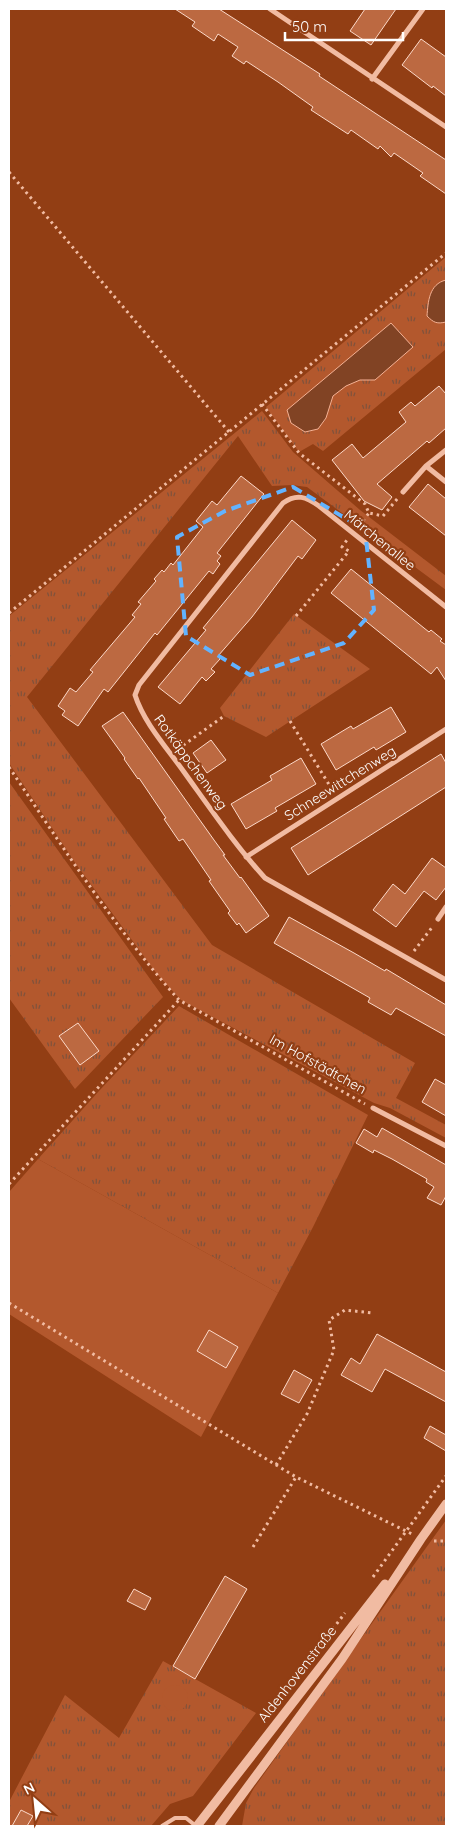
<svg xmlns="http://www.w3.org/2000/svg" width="455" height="1835" font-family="Quicksand,sans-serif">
<defs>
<pattern id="grass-tufts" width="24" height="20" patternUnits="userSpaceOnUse" patternTransform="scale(1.25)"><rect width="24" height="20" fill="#b3582d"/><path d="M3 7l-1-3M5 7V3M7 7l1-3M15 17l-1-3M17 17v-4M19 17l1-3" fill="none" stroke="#80523c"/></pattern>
</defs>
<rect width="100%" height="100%" fill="#923e14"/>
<!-- grass -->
<path fill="url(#grass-tufts)" d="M446,257V349L323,451L313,444L299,452L266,407Z
M262,411L293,452L360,510L446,576V590L307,487L292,485L272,486L238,436L27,697L212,945L415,1063L396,1098L446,1125V1138L390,1108L374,1103L181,1000L157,974L76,864L9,763V616Z
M294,614L370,669L266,737L224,716L220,708Z
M9,782L163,997L75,1089L9,998Z
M179,1006L368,1115L313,1227L278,1293L38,1159L99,1091Z
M446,1520V1826H242L246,1803L254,1788Z
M163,1661L256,1713L193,1796L170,1804L151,1826H9V1802L65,1695L119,1738Z"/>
<!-- garden -->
<path fill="#b3582d" d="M38,1159L278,1293L201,1437L9,1314V1192Z
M162 1698a13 13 0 1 1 26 0a13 13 0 1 1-26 0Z"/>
<!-- water -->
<path fill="#814324" stroke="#f4b194" d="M446,280V322C437,324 434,323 427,316C428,302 429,284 446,280Z
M391,323L413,347L375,380H360L346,386L333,396L326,418L318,429L305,432L291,423L287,410Z"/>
<!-- building -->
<path fill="#bc6941" stroke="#fcd9c9" d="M175,9H219L320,74L319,76L446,160V194L420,176L423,173L394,153L391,157L380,146L378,149L351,130L348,134L311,110L313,107L278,82L246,61L244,64L232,56L238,47L218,34L214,41L192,26L195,22Z
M365,9H396L371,45L350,31Z
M421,39L446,57V96L433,86L432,88L402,65Z
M439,386L446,394V428L429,443L427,441L377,484L392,497L382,510L364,501L332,460L352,444L363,458L406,422L399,412L411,402L415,406Z
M241,476L264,494L217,553L221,556L217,561L220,564L213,574L209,571L157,635L155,633L108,692L104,689L78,726L62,715L65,711L58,706L70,688L76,692L93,672L90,670L135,617L132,615L141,604L138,602L156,581L154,579L162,570L164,572L171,563L173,565L203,527L196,521L212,501L217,505Z
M428,484L446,499V536L409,507Z
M292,520L316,540L302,559L298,556L252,617L218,656L220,659L211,669L215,672L206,681L202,677L180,704L158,687L206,630L203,628Z
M351,569L424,628L429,632L431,630L442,639L440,641L446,645V681L437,667L431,674L331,593Z
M391,707L406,732L376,750L374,747L336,770L321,744L351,726L353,729Z
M123,712L214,840L225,855H223L240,878L241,877L269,916L246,933L239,923L237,925L228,913L230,911L209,881L211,880L183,839L179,841L164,819L166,818L139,778L138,779L124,759L125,758L102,726Z
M211,740L226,760L207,773L193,753Z
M441,754L446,763V787L308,875L291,848Z
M301,758L316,784L275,808L277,811L246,829L231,804L272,780L270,776Z
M432,858L446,868V887L436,900L424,891L396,927L373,910L393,884L405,894Z
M289,917L354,953L385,971L386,969L446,1005V1036L396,1008L391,1015L368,1002L370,998L274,943Z
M78,1023L99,1051L80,1065L59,1036Z
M435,1079L446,1085V1116L422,1102Z
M382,1128L446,1165V1196L441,1205L427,1198L434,1187L426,1182L427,1179L392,1159L374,1150L373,1153L356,1143L364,1129L377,1137Z
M209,1330L238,1347L226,1368L197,1351Z
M377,1334L446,1372V1402L385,1369L372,1392L341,1375L351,1358L360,1364Z
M294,1370L312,1380L299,1403L281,1394Z
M430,1426L446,1435V1451L424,1438Z
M225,1576L247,1589L195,1679L173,1666Z
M134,1589L151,1598L145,1610L127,1601Z
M21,1810L33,1816L27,1826H12Z"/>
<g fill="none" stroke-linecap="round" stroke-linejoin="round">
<!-- path -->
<path stroke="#f1bba2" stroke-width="3" stroke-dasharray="2.5 4" stroke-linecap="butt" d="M9,172L229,432
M262,404L299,453L365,504L369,513L383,516L398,498
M359,526L369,513
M9,613L446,253
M296,616L349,551L342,547L347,540
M290,721L333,791
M178,749L224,716
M9,767C62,846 116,930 179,1000L365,1104
M414,951L433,926
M9,1184L179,1000
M9,1303L296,1477L412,1534
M276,1465L307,1414L334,1350L329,1320L345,1310L372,1313
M434,1541H446
M253,1547L296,1477
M373,1577L446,1476
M309,1660L345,1613"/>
<!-- service -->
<path stroke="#f1bba2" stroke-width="4" d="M162,1826L175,1818H186L196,1826"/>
<!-- minor -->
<path stroke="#f1bba2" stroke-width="5" d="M270,9L446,127
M372,79L423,9
M446,450L426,466L446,482
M403,492L426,466
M446,607L319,506C306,497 297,493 283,503L139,685L135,695C144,723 167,748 184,772C210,808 235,845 265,878L446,980
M246,857L446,729
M438,919L446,907
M373,1108L446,1146"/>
<!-- tertiary -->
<path stroke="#f1bba2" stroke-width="9" d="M197,1826L385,1584
M219,1826L342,1659L421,1539L446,1504"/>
</g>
<!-- marked area -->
<path fill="none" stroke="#62b3ff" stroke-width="4" stroke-dasharray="10 6" stroke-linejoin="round" d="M293,487L365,530L374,610L344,643L250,675L186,636L177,537L225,511Z"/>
<g text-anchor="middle" stroke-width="4.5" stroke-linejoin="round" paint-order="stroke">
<!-- street labels -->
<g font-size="14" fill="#fff" stroke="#923e14">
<text transform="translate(380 540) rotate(39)" y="5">Märchenallee</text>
<text transform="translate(191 762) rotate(54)" y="5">Rotkäppchenweg</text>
<text transform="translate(340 783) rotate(-32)" y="5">Schneewittchenweg</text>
<text transform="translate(318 1064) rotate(29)" y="5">Im Hofstädtchen</text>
<text transform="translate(297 1674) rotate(-52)" y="5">Aldenhovenstraße</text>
</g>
</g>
<!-- border -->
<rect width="455" height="1835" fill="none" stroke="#ffffff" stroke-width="20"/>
<!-- north arrow -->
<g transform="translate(35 1800) rotate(333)" stroke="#923e14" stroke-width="4" paint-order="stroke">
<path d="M0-4L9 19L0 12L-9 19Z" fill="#ffffff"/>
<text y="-8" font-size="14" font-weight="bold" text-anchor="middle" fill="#ffffff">N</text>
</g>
<!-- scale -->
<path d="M285 32v8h118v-8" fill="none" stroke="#ffffff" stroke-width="2.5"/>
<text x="292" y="32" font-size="15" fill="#ffffff" stroke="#923e14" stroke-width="4" paint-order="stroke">50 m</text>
</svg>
